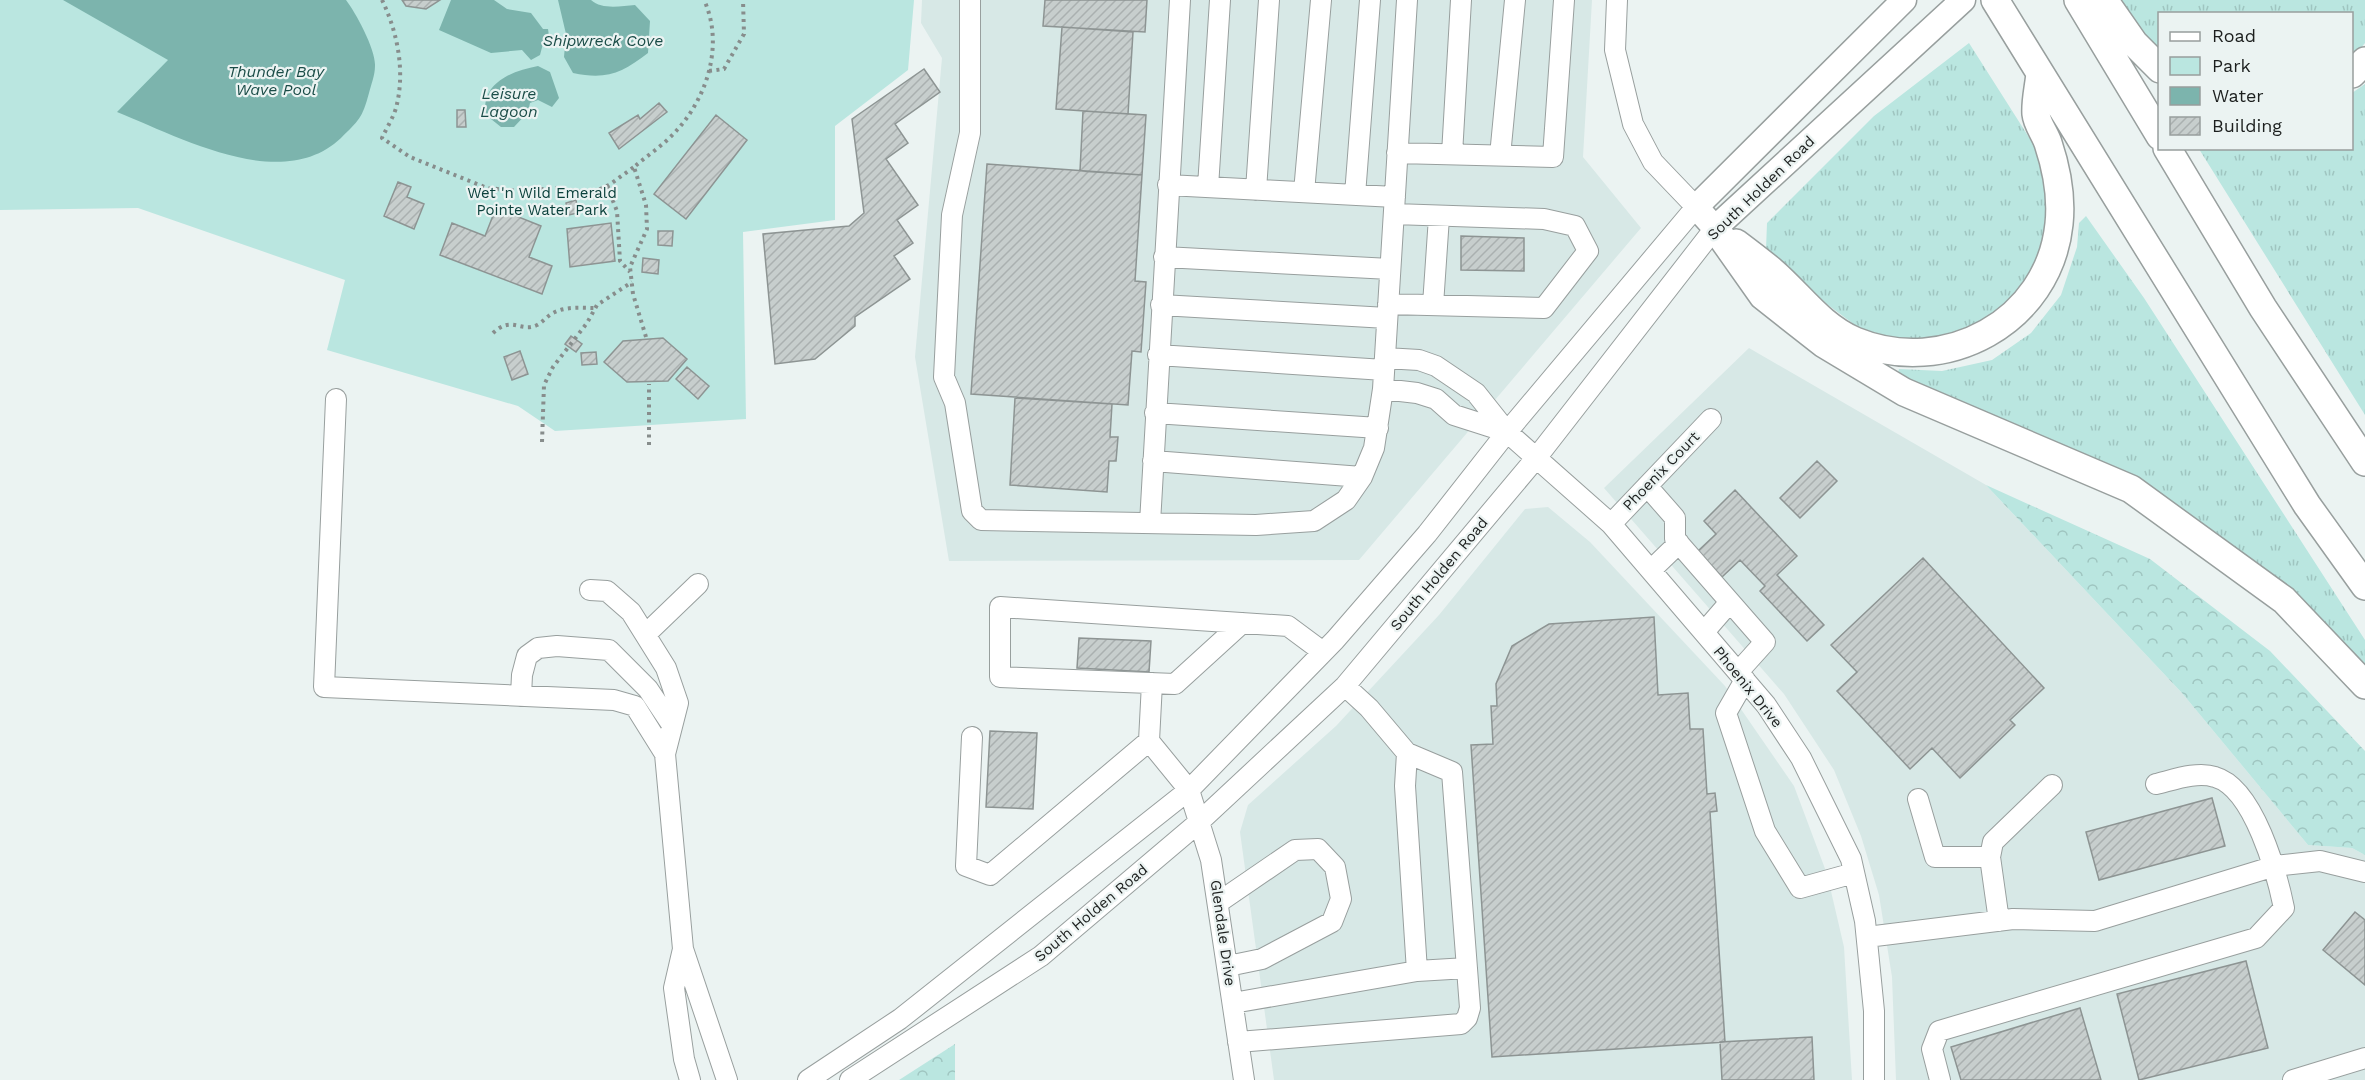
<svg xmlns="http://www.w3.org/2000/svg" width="2365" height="1080" font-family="'Work Sans',sans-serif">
<defs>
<pattern id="grass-tufts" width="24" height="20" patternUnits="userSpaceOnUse" patternTransform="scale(1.5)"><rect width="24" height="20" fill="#bae6e0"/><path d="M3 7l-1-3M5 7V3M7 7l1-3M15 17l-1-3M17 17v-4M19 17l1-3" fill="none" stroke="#9fc5c0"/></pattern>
<pattern id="forest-crowns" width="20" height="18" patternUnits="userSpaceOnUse" patternTransform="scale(1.5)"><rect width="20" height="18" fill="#bae6e0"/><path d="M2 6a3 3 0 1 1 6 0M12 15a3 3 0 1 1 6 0" fill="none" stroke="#9fc5c0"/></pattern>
<pattern id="building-hatch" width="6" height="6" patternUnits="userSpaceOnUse" patternTransform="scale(1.5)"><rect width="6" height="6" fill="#c7cecd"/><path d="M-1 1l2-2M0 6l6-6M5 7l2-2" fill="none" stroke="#aab0b0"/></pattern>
</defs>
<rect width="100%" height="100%" fill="#ebf3f2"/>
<!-- built -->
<path fill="#d7e8e6" d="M922,0H1592L1583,157L1641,228L1359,560L949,561L915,357L942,58L921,23Z
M1749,348L1986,485L2182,693L2308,845L2352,848L2365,855V1080H1896L1892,977L1879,895L1861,836L1834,770L1784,694L1604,488Z
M1548,507L1590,542L1725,686L1794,786L1827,874L1844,947L1852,1080H1274L1240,832L1248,805L1336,726L1439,615L1525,509Z"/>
<!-- grass -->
<path fill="url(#grass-tufts)" d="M2122,0H2365V43L2352,59V14H2160L2159,58L2154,54Z
M1969,43L2039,153L2047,195L2042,250L2019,292L1987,323L1944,339L1901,340L1859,328L1828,305L1766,249L1767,223L1874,116Z
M2365,84V415L2199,149L2352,148V93Z
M2086,216L2144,298L2365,640V668L2271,574L1897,376L1899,369L1942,371L1992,360L2031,333L2061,295L2077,247L2079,223Z"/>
<!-- forest -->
<path fill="url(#forest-crowns)" d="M1986,485L2150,559L2270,651L2365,751V855L2352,848L2308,845L2182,693Z
M955,1044V1080H899Z"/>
<!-- park -->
<path fill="#bae6e0" d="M0,0H914L908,70L835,126V220L743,232L746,419L555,431L518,406L327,350L345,280L138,208L0,210Z"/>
<!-- water -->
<path fill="#7cb4ad" d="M63,0H346C356,13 376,50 375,66C375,75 371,85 369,93C362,119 359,120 341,138C282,194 180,137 117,112L168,60Z
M451,0H494L507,9L531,13L543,29H548L549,36H545L540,55L531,60L522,50L491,53L439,30Z
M558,0H591C602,10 621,6 635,5L650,21L648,53C622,73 607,80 573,73L564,57L566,34Z
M538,66L550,72L559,98L552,107L538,100L530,103L528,112L514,127H501L486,115C480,84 511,71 538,66Z"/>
<!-- building -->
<path fill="url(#building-hatch)" stroke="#8d9493" stroke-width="1.5" d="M402,0H440L426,9L406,6Z
M1045,0H1147L1145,32L1043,26Z
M1062,27L1133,32L1128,114L1056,109Z
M924,69L940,92L895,124L908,143L886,159L918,205L897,220L913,243L894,256L910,279L855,317V326L815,359L775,364L763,234L849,226L864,213L852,119Z
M659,103L667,112L619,149L609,133L638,115L640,119Z
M457,110H465L466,127H457Z
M1083,111L1146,115L1142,175L1080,171Z
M716,115L747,140L686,219L654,194Z
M987,164L1142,175L1135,281L1146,282L1141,352L1132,351L1128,405L971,394Z
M398,182L411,187L407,197L424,204L414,229L384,216Z
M576,200L578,213L568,215L566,203Z
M496,208L541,226L529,257L552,266L542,294L440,255L452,223L485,236Z
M611,223L615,261L570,267L567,229Z
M658,231H673L672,246L658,245Z
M1461,236L1524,238V271L1461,270Z
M643,258L659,260L658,274L642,272Z
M571,336L582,344L576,352L565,344Z
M663,338L687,359L668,381L627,382L604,362L623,341Z
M520,351L528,374L512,380L504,357Z
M596,352L597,364L582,365L581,353Z
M687,367L709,386L698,399L676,379Z
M1015,398L1112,404L1110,437H1118L1116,461H1109L1107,492L1010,485Z
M1817,461L1837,481L1800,518L1780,498Z
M1735,490L1797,556L1777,575L1824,625L1807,641L1760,591L1765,586L1740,560L1722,577L1698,551L1716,534L1704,521Z
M1923,558L2044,688L2010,720L2015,725L1960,778L1932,748L1910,769L1837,691L1857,672L1831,645Z
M1654,617L1658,695L1688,693L1690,729H1703L1707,794L1715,793L1717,811L1710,812L1725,1042L1492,1057L1471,745L1493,744L1491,706H1497L1496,684L1512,646L1549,624Z
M1079,638L1151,641L1149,672L1077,668Z
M990,731L1037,733L1033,809L986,807Z
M2212,798L2225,846L2099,880L2086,832Z
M2355,912L2365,920V985L2323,950Z
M2246,961L2268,1048L2139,1080L2117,994Z
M2080,1008L2101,1080H1961L1951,1047Z
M1812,1037L1814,1080H1722L1720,1042Z"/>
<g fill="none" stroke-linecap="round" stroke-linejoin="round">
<defs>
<path id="minor" d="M970,0V133L952,215L944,377L955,403L972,511L981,520L1256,525L1314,521L1346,500L1362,477L1374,448L1383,389L1407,0
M1397,153L1553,157L1564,0
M1452,154L1461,0
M1500,156L1515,0
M1168,185L1395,197
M1208,187L1220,0
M1256,190L1269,0
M1304,192L1321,0
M1355,195L1370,0
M1164,257L1390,269
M1388,304L1544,308L1588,251L1575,226L1544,219L1394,214
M1161,305L1387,318
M1433,305L1439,217
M1158,355L1384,370
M1385,358L1419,360L1436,366L1476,393L1507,432L1611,524L1766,705L1801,758L1851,859L1865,921L1874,1011V1080
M1383,389L1417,393L1436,399L1454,415L1507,432
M336,399L324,687L614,700L635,706L665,754
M1155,413L1378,428
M1153,461L1362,477
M1647,486L1675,518V539L1765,642L1738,672
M1150,523L1180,0
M1611,524L1711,419
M1651,570L1679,543
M590,590L607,591L631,612L666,668L678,703L665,754L683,949L727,1080
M1242,623L1175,684L1000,677V607L1288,626L1323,652
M1704,632L1730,602
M646,634L698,584
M1745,680L1726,713L1765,831L1800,888L1854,873
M521,696L522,675L527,656L538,648L557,646L609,650L648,689L672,725
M972,737L966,866L990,875L1149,741L1189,790L1211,860L1244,1080
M1149,741L1152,683
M1407,753L1405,786L1417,971
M1918,799L1935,857H1990L1999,921
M1990,857L1993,842L2052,785
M1219,902L1295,850L1318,849L1335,867L1341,899L1332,922L1262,959L1228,966
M1867,937L2013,919L2095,921L2275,866L2320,861L2365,872
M683,949L674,988L684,1059L690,1080
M1233,1003L1417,971L1467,968
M1238,1042L1461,1024L1467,1018L1470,1008L1452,772L1407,753L1369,708L1345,686
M808,1080L900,1019L1189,790L1335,640L1427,534L1507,432L1696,207L1653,162L1633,124L1615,50L1617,0
M850,1080L1041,956L1198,823L1345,686L1537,457L1715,228
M1940,1080L1932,1049L1939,1031L2256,938L2284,908C2277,874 2254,788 2215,777C2197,771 2173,780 2156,784
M2293,1080L2365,1058"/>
<path id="major" d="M1904,0L1696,207L1715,228L1963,0"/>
<path id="highway" d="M1995,0L2307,505L2365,586
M2078,0L2160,136
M2104,0L2134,43L2160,69
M2352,74L2365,61
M2167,148L2263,308L2365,462
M1715,228L1763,296L1824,344L1904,392L2131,489L2284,600L2365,685
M1736,243C1748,252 1760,261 1772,271C1800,295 1820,326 1855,341C1945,378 2049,322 2059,224C2062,196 2057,170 2048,143C2045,134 2037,124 2036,114C2035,101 2039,86 2040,73"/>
</defs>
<!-- minor casing -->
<use href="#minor" stroke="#989f9e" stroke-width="22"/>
<!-- major casing -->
<use href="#major" stroke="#989f9e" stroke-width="27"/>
<!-- highway casing -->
<use href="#highway" stroke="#989f9e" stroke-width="30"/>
<!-- path -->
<path stroke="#878d8c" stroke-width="4" stroke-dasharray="3 4.5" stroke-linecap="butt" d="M382,0C397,31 405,69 397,104C395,115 387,127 382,138L410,157L487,188L518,191L557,188L591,193L609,185L634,167
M709,71L724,69L744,34L743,0
M607,186L617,211L620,261L630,272
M493,333C512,315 520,333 537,325C543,322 547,316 553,313C566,306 581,308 595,308
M646,337L633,294L630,267L647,229L646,205L634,167C648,155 665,144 677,130C708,96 724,43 704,0
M542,442L544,385L553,367L587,323L597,305L632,282
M649,445V384"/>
<!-- minor -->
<use href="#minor" stroke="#fff" stroke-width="20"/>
<!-- major -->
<use href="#major" stroke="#fff" stroke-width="24"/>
<!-- highway -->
<use href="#highway" stroke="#fff" stroke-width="27"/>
</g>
<g text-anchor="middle" stroke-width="4.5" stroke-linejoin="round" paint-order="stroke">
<!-- street labels -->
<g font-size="15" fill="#1c1f1e" stroke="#ebf3f2">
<text transform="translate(1761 188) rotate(-44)" y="5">South Holden Road</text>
<text transform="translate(1661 471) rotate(-46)" y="5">Phoenix Court</text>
<text transform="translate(1439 574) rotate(-50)" y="5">South Holden Road</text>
<text transform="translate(1748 687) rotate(51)" y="5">Phoenix Drive</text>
<text transform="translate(1091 913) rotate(-40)" y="5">South Holden Road</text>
<text transform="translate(1223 933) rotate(82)" y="5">Glendale Drive</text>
</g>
<!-- park labels -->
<g font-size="15" fill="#0a403b" stroke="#ebf3f2">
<text x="542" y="198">Wet 'n Wild Emerald<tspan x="542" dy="17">Pointe Water Park</tspan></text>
</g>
<!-- water labels -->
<g font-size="16" font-style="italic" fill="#1a4c47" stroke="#ebf3f2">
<text x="603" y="46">Shipwreck Cove</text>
<text x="276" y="77">Thunder Bay<tspan x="276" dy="18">Wave Pool</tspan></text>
<text x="509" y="99">Leisure<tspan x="509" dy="18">Lagoon</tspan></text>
</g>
</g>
<!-- legend -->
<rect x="2158" y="12" width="195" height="138" fill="#ebf3f2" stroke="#989e9d" stroke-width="1.5"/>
<rect x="2170" y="32" width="30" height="9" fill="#ffffff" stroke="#989e9d" stroke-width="1.5"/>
<text x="2212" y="42" font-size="18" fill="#1c1f1e">Road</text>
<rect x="2170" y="57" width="30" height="18" fill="#bae6e0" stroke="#989e9d" stroke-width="1.5"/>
<text x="2212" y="72" font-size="18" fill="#1c1f1e">Park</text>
<rect x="2170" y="87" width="30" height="18" fill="#7cb4ad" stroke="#989e9d" stroke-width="1.5"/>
<text x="2212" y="102" font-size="18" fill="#1c1f1e">Water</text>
<rect x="2170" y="117" width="30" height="18" fill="url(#building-hatch)" stroke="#989e9d" stroke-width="1.5"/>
<text x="2212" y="132" font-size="18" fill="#1c1f1e">Building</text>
</svg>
